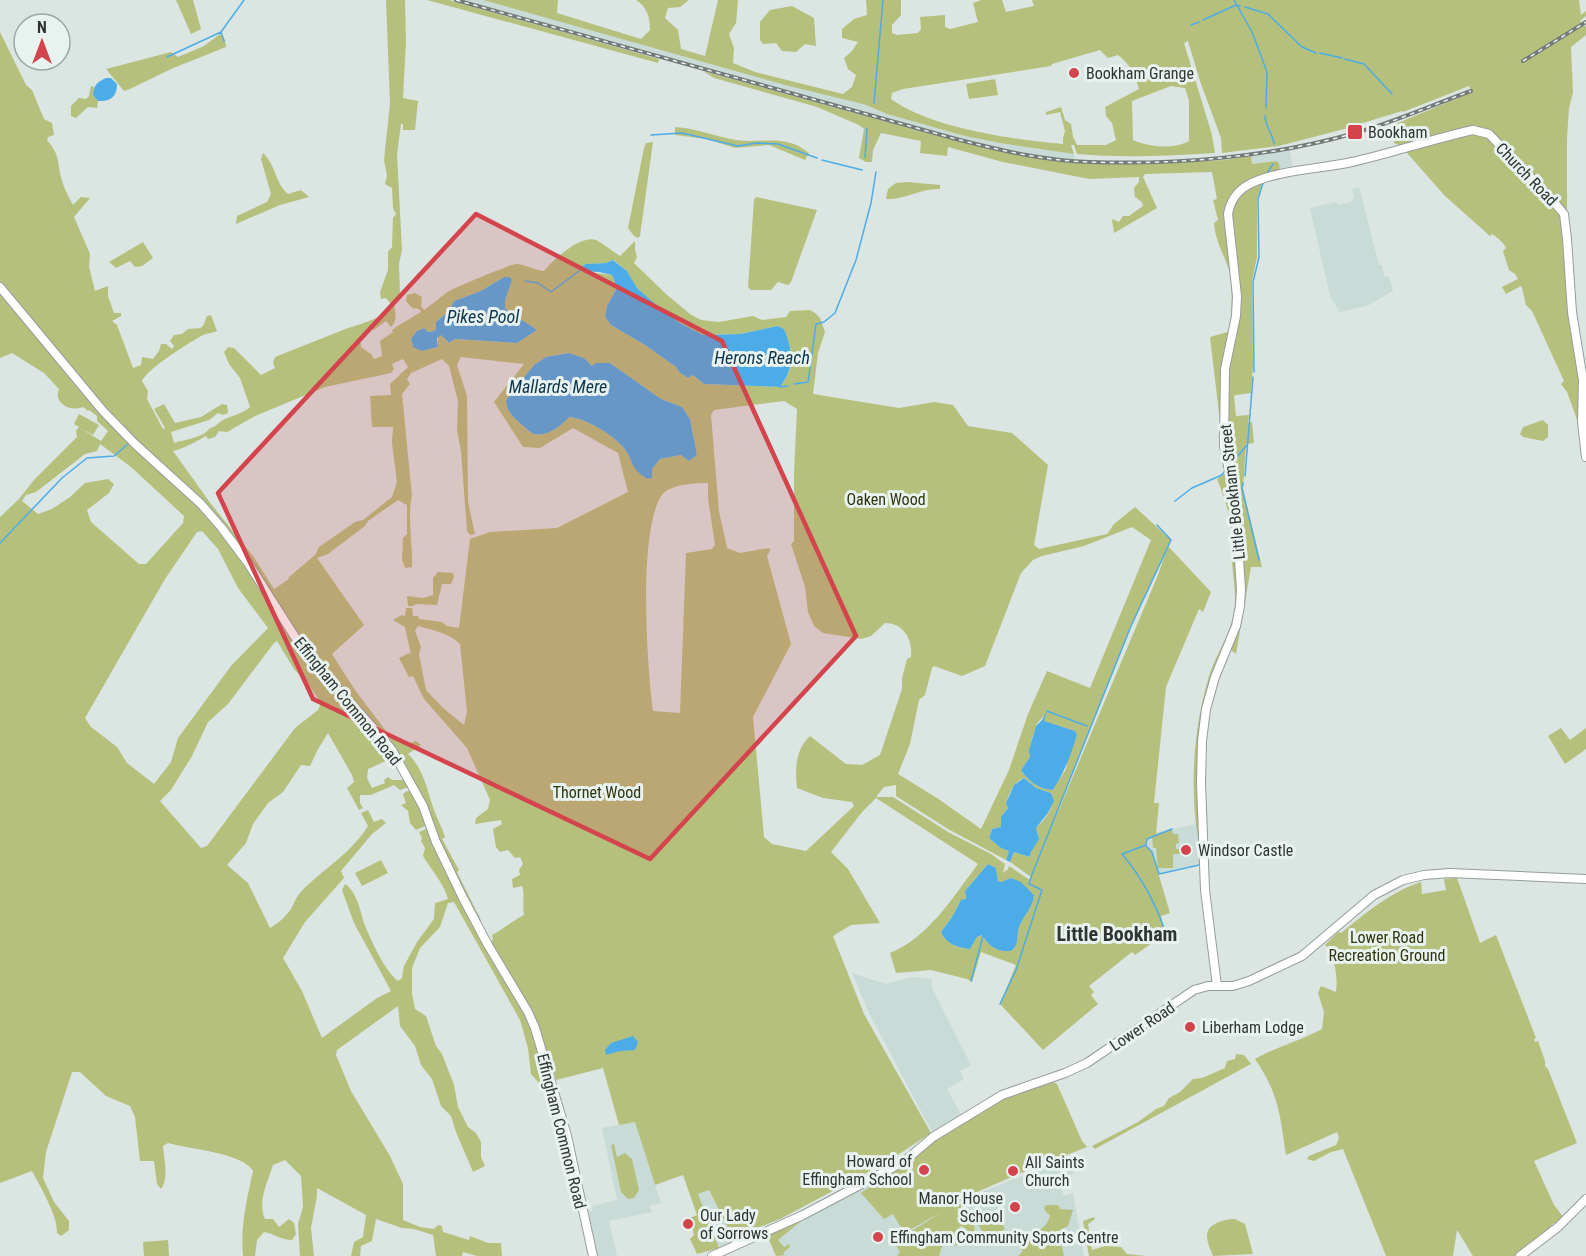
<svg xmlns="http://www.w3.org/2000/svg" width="1586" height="1256" font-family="'Roboto Condensed',sans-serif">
<rect width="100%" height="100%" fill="#dbe5e2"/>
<!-- built -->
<path fill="#c8dbd6" d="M449,0H483L863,104L875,110L965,136L1000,143L1074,154L1075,162L1028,156L949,139Z
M1290,151L1293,169L1280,171L1276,161L1252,164L1251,156Z
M1359,187L1379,265H1382L1384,277L1389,276L1393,291L1369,305L1340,312L1330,296L1310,208L1337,202L1338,205L1351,202L1354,197L1352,189Z
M1198,824L1199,864L1159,873L1152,852L1146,846L1147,839L1156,834V832Z
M852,973L886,984L912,977L932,979V988L971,1065L960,1071L964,1079L947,1089L962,1116L932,1132L869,1013Z
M635,1122L661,1203L649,1206L652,1212L609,1221L617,1256H598L589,1212L593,1210L592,1206L617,1200L602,1128Z
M1018,1140L950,1208L894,1242L901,1252L897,1256H776L767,1235L845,1196H849L916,1154Z
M1070,1157L1074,1174L1060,1178L1063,1196L1073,1193L1084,1256H939L955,1206L980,1193Z
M708,1190L735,1241L719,1248L698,1194Z"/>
<!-- green -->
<path fill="#b6c07d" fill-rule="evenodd" d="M176,0H193L201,29L191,34Z
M386,0H405L406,42L403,98L418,101L415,130H403V124H401L397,154L402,250L399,264L400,295L394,306C396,313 397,322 391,327L386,321L374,330L369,329L360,336L361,347L371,354L374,359L382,356L380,341L393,332L392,330L396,327L421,312L419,309L412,308L406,301L407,295L415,293L422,297L421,306L424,310C433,304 442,295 451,290C459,286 511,264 516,264C525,264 534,270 544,271C553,260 580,235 596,240C604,244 612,251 620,256L635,241V250L637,257L634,263L666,294L690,314L701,320L719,322L753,316L762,320L786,317L790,311L810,310L815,313L820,318L825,332L818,353L813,394L899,408L934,402L953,405L968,426L1012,433L1048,465L1034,545L1039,549L1107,534L1114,524L1135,507L1171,540L1168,546L1211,592L1203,612L1199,609L1166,687L1154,803H1159L1156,834L1172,830L1173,834H1178L1179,843L1176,844V849H1181V854H1173V868H1158L1156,848H1153L1152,836L1147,839L1146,845L1152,852L1170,913L1161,916L1165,934L1135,955L1132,952L1089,986L1094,992L1091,995L1098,1004L1043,1050L1000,1004L1016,965L981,952L972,982L967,979L931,970L896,973L890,953C929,937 953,897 978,864L876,798L862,812L831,852L848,869L880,923L851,925L833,936L864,1014L931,1133L887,1162L782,1218L733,1238L709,1190L698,1194L719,1248L697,1254L690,1239L694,1235L690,1218L697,1215L683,1175L655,1185L635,1122L619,1125L603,1068L556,1080L546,1049L543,1048L520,991L489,942L493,940L492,935C503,929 512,921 524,915C522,905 525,892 522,886L513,888L512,879L520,875L519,870L523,864L520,857L515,858L508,850L500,852L496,847L493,829L502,824L501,820L475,824L476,818L488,809L490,800L467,748L424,699L413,676L409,677L399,658L409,653L411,655L405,627L393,620L402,615L405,616L406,608H412L413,616H418L419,619L442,622L447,626L459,628L470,539L490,532L557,528L628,492L618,453L573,428L540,448L523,447L494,402L524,364L461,357L457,365L467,396L468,502L475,534L470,535L467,531L461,451L457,430L458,401L449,366L442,359L411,373L407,379L410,384L402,394L412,496C407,516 413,545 412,567L405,568L402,560L403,538L407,534V505L398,500L368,521L365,526L328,554L317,558L364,625L332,654L355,690L389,735H394L407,744L416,741L421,745L408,754C424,769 427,790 434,810C437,819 442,827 445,837L442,839L459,870L457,872L480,918L486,937L437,840L414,781L399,755L368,769L367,778L372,788L385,783L384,780L388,777L392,780H405L408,787L400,790L394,785L371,795H360V803L363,808L359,810L347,788L354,782L352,775L328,733L317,751L310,766L301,765L283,792L268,803L253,824L246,843L227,865L248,883L270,928C278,924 286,916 291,909C294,904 296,897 300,893C322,869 349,856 368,826L361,813L368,810L374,822L382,819L386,823L372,834L341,871L344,878L305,922L283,958L302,991L322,1038L377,998L391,991L354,923L342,890L345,884C357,892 360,910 364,923C371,940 384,970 398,981L402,978L404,966L417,942L434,919L435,903L448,899C443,882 432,871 423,856L425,848L421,841L422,838L419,832L426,829L486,944L526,1015L537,1040L569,1159L567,1162L565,1163L545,1090L531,1074L528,1048L520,1020L454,902L448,903L440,927L420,948L412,968V994L415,1009L426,1016L436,1046L442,1054L454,1085L458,1107L468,1127L476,1133L481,1142V1157L485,1166L473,1172L456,1132L451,1116L441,1106L432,1079L421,1065L415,1046L400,1026L398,1006L337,1050L336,1055L351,1091L390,1156L403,1184V1220L420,1227L434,1229L438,1225L442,1226L443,1232L469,1240L470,1236L488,1243H501L502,1256H477L463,1252L462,1256H436L433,1235L414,1229L402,1228L376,1219L372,1241L361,1246L360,1256H351L354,1242L363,1237L366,1215L317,1188V1196L311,1228L314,1256H300L298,1224L303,1207L301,1176L285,1160L273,1165C268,1181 257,1202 265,1219H273L279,1227L289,1219L294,1223L296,1234L292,1240C281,1240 275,1234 264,1232L257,1240L255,1256H243C240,1227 247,1199 253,1171C244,1153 188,1149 168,1143L163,1146C164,1159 169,1178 161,1189L157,1184L154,1161H140L135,1117L130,1106L106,1096L80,1072H72L46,1152L43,1178L54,1202L69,1221V1230L61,1236L57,1233C58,1216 40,1186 32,1171L0,1183V517L19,499L34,480L77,437L76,431L79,427L74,424L79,414L99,425L93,435L80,428L101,441L108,431L97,421V416L89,410L88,411L83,407C71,412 53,404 59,389L44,373L12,353L0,358V32L26,85L32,90L44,119L52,123L54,135L48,137L47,140C60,156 57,159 61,177C63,186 68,196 73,205L81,197L90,198L74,217L90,254L89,267L95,291L108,286V296L114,313H121V316L112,321L117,325L133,368L141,365L142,357L153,359L159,351L161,344H166L172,349L174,346L170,341L174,335L182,334L188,329C203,327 201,332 207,316L211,315L217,331C213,333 208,333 203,335C190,342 148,368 142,381L148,391L147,399L163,429L165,428L154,409L164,404L175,423L201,417L222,404L227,405L228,413L223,415L218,413L209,420L171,432L174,443C186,439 203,438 210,428C217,427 217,423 223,420C233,415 240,415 250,407L240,378L229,364L224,352L228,347L234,348L261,375L275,368L273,363L275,357L348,328C356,326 382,317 387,312C390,309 390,307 390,303L386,298L381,299L380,292L388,270V252L392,247L393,218L396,214L393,208L392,188L385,184L387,176L384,160L390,103ZM614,260L627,271L637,288L662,311L680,323L703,335L740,334L778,326L784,329C793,351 796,367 780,387L704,384L693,375L688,378L679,372L676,367L645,345L611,325L605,317L607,306L617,288L612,275L579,271L585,264L606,263ZM504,277H509L512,280L505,301V308C513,317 527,322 537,330L517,343L455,339L449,343L441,335H438V347L422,351L413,346L411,339L417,331L424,328L428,332L434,331L436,329V322L448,312L454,301L481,291ZM569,353L584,358L592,366L597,363H610L661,399L682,407L690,419L697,455L689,461L681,455L660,459L652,469V477L648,479C628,467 635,460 622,446C610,433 587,419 569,417C562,426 544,439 532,433C528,431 524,426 521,424C513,417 506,411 506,400L534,365L546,357ZM403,359L408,367L390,384L391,395L370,396L372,427H393L392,443L397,482L392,497L363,520L355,522L319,547L315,555L288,578L289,579L274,589L253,556L211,504L173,451C183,449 197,441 206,436L208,439L215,437L219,431L227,432L255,416L325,387L391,373L394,369L392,364ZM784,401L797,409L794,473V541L791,544L805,587L808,612L814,626L823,633L861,639L871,636L885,623C903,623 913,639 911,657L907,659L902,678V689L880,755L862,765L846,764L810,736C795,750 795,770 797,788L823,798L852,802L854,806L806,851L772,844L764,837L753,717L791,644L767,556L770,551L769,548L740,553L727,548L719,511L711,415L714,410ZM100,444L131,467L184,516L183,523L146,564H139L91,522L87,510L109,493L114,484L108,479L85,483L70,497L52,509L38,514L22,501L26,495L36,492L85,454L97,451ZM708,483V498L715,545L712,549L686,553L680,713L653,711C647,665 638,535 661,496C669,484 696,483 708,483ZM1132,527L1151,540L1090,688L1047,671L1028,714L1009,770L981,829L937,798L898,774L910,744L919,700L925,695L932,668L934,666L962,676L985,666L1021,573L1033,560L1042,556L1084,546ZM202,531L218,549L238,588L268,628L231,666L178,738L171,762L154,784L127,763L117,747L91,727L85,718L165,579L197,532ZM1165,554L1158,575L1049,833L1131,626ZM418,626C432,630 449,633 460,644L467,712L464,725L443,708L426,690L419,654L421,647L415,631ZM277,641L294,669L308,684L321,703L318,710L295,728L207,846L201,848L160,801L171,790L192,756L208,722L228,704L274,643ZM1045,714L1043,721L1075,731L1077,736L1069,752L1066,769L1053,790C1040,790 1028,781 1021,770L1030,757C1029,748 1033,735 1036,726C1038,720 1042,720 1045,714ZM1024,778L1036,788L1051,793C1057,804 1045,821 1035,828C1044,839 1031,846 1030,857L1014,852L1010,862L1031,877L1030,880L1009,866L1008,869L1003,873L1005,864L991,854L948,832L893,797H876L884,787L896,785V796L948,829L1006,860L1009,851L1001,848L989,838L992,829L1001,827V817L1008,808L1006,803C1010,792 1013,782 1024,778ZM988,864L996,868L998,881L1001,882L1011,878L1021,883L1034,895C1033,907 1025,914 1020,925C1015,935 1021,944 1011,951C998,952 989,947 982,935L977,937L970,949C958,948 946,944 941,932L952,917L961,900H966L965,891Z
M427,0H449L659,59L658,63Z
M483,0H558L557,13L641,39L650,30C650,17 647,7 636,0H689L680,7L668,8L665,18L678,30L681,49L705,56L718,0H738L736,23L729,34L734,48L733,63L755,72L843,94L852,87L856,75L848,69L844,58L852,51L858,42L842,38V29L854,19L867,15L866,0H901V15L892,25V33L897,35L918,33L921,29L920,17L945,15V27L950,29L978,22L973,3L981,0H1002L1006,12L1034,6L1032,0H1579L1581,15L1586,11V16L1580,21L1586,27V35L1571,47L1573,93L1569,108L1567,139V210L1564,211L1580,387L1579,425L1567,392L1561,384L1564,381L1532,311L1526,305L1522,288L1521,286L1506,294L1502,287L1518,279L1515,274L1509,270L1503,251L1506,248C1503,242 1498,238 1492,234L1490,236L1445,196L1400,145L1395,144L1386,128L1472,92L1469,86L1403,112L1402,111L1353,126L1352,124L1348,125V128L1279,146L1222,153L1221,138L1200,81L1188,41L1184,43L1212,135L1215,153C1169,156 1123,158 1077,154L1074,145H1071L1074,154L1000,143L965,136L887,114L863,104L785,85ZM1100,50L1108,58L1118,55C1130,64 1135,75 1139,89L1105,107L1106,116L1112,123L1116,140L1106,145H1077L1073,137L1071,124L1065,120L1061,107L1046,112V115L1060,112L1065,131L1063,138V144C1015,140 930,128 891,99L892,93L903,89L1051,66L1052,64ZM1171,86L1185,88L1189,101V141C1173,150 1149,147 1133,140L1132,101Z
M792,6L814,18L816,46L805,44L796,52L782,51L776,43L763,44L760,40V22L770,10Z
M220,34L225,40L226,47L171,69L130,89L124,91L106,69L171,52L178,57L204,46Z
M703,71L949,139L1028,156L1091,164H1142L1224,160L1251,156L1252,164L1276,161L1279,163L1280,171L1263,181L1257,199V257L1252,281L1253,365L1251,393L1236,395L1234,396L1236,416L1249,415L1248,423L1252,422L1254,443L1246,444L1243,489L1262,567H1251L1236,654L1231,650L1224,649L1214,670L1198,788V838C1189,785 1194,724 1210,673C1217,653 1231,633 1234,612C1237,596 1233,578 1232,562L1235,560C1234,531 1228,505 1217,479L1226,473L1210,337L1231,331C1231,317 1233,285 1230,273C1225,256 1215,241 1214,223L1218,220L1213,200L1217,199L1212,172L1145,174L1143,177L1157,208L1114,233L1112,219L1119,222L1123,216H1129L1143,206L1142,202L1135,197L1134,188L1139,182V177L1089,179L1003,162L948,147L947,156L920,153L921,141L881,133L873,150L872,162H866L859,158L864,129L859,125L817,107L714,78Z
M995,79L998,95L969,99L966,84Z
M91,86L94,87L93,95L98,101L97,108L88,107L76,118L71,116V106L79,98L86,99L89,96Z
M675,127C696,128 716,137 736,140C762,144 785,133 809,153L805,160L769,145L735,148L707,139L675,135Z
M653,142L640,236L638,238L634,236L628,228L644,148L646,143Z
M263,153C276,165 275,183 288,194L301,190L309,197L280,205L236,224L237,216L267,202L271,194L261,159Z
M907,182L940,185V189C921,188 905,200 886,199L888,189L896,183Z
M756,197L817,210L791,282L788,285L778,282L771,290H751L748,287L754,200Z
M143,242L153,258L142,266L135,267L130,261L116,268L109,262Z
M1543,420L1548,425V437L1543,441L1523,437L1520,434L1523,427Z
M438,572L453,573L454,577L451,584H442L437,605L416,604L413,606H408L407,596L423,598L433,595V578Z
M1561,728L1570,740L1586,728V749L1565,764L1548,736Z
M407,791L414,793L426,823L425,826L416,830L410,823L408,811L401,805L406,803L403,794Z
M381,860L388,873L362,886L355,873Z
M1457,878L1480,943L1496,935L1536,1038L1534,1039L1535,1042L1538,1041L1545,1061V1066L1548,1069L1577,1143L1534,1161L1554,1205L1564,1218L1557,1225L1554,1223L1551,1226V1230L1515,1256H1473L1457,1230L1453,1256H1386L1343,1149L1331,1152L1314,1161L1307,1159L1309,1156L1336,1145L1339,1138L1337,1132L1286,1155C1280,1115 1279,1094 1255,1059C1276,1047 1300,1041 1322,1029L1324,1012L1318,993L1321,986L1336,992C1338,979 1335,954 1325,945L1338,932L1341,933C1366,913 1390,892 1421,882L1422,894L1446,890L1444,879Z
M1236,1054L1244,1055L1251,1064L1117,1137L1095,1149L1092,1146L1138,1122L1156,1109L1164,1106L1169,1098L1180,1092L1193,1079L1202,1078L1225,1068L1227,1061L1235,1059Z
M1050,1080L1057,1084L1082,1141L1087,1147L1044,1164L1035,1161L1027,1164L1028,1170L970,1195L955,1204L956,1206L986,1191L982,1198L957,1209L959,1213C968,1214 974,1220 975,1230L971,1233L962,1226L959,1227L963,1236L959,1245L953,1246L947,1241L949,1235L946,1234L939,1256H897L900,1252L894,1242L942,1212L904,1233L893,1214L884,1219L861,1193L862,1192L919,1155L918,1151L999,1098Z
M614,1144L617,1157L625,1153L632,1159L639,1190L634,1198L628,1199L621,1192L611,1145Z
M1046,1205H1058L1060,1209L1073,1210L1068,1226L1062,1229L1060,1239L1064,1256H1018L1023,1251L1018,1245V1237L1023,1233C1036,1233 1047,1229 1050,1215L1046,1212L1044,1208Z
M994,1210L1005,1229L987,1240L976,1220Z
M1094,1217L1095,1219L1088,1224L1092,1250L1105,1246L1121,1247L1127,1254L1147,1256H1089L1083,1221Z
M1235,1219L1245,1224L1253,1254L1213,1256C1211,1251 1207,1242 1207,1236C1207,1223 1225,1219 1235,1219Z
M799,1220L800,1222L778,1240L784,1247L789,1244L790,1247L783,1253L785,1255L776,1256L767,1235Z
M168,1240L169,1256H144L143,1242Z"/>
<!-- water -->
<path fill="#4cace7" d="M106,78H111L117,84C117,97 110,102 98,101L93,95C94,85 97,82 106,78Z
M613,260L627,271L637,288L662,310L680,323L703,335L740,334L778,326L784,329C793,350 795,368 780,387L704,384L693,375L688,378L679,372L676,367L645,345L611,325L605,317L607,306L617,288L612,275L599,272L579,271L585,264L606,263Z
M504,277H510L512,280L505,301V308C513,317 527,322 537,330L517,343L455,339L449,343L441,335L437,338L438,347L422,351L413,347L411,339L417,331L424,328L428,332L434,331L436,329V322L448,312L454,301L481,291Z
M569,353L584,358L592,366L596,363H610L661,399L682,407L690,419L697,455L689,461L681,455L660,459L652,469V478L648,479C628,468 635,460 622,446C610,433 587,419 569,417C562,426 544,439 532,433C528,431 524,426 521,424C513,417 506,411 506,400L534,365L546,357Z
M1047,711L1044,721L1075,731L1077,735C1070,757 1065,771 1053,790C1040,790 1028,781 1021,770L1030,757L1029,750L1036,726L1042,720Z
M1024,778L1036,788L1051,793L1054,801L1048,813L1036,828L1039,839L1031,852L1030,857L1014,852L1010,862L1006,860L1009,851L1001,848L989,838L992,829L1001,827V817L1008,808L1006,803L1014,785Z
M988,864L996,868L998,881L1001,882L1011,878L1021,882L1034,895C1033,907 1025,914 1020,925C1015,935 1021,944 1011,951C998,952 989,947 982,935L977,937L970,949C958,948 946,944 941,932L952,917L961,900L966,899L965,891Z
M633,1036L638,1042L635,1050L620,1051L606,1055L605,1050L611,1043Z"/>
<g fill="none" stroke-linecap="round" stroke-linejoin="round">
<!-- stream -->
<path stroke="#4cace7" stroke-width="1.5" d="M1234,0L1252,32L1267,72L1266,108
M1245,7L1268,14L1302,47L1316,53
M1203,20L1236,5L1240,6
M1191,25L1199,22
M224,41L221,32L244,0
M1320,53L1342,58
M167,57L221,32
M1345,59L1364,64L1392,94
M874,103L883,0
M1265,116C1265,126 1273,134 1274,144
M651,135L682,133L738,146L756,143L778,144L817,158
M865,158L867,128
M822,160L862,170
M1267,173L1273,164
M525,281L538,283L551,292L579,271
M1254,372L1253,282L1259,257L1258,199L1263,183
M794,384L808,382L816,324L824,322L835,313L856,260L871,203L876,172
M780,387L788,386
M1231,464L1247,445
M1245,476L1253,377
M1243,483L1242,488L1259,560
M1175,501L1192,488L1222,475L1225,471
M0,543L62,478L87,458L114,456L128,444
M1047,711L1087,726
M1146,846L1152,852L1159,874L1199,865
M1169,943C1159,910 1145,881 1122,854L1146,845L1147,839L1172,829
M971,981L983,936
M1000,1004L1016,970L1042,890L1029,884L1031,877L1131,626L1171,540L1157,525"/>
<defs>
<path id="secondary" d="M0,287L103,411L135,444L201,504L221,527L248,563L295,637L318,668L378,733L392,750L423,806L436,842L463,898L488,945L528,1012L535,1028L567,1136L593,1256
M1217,986L1205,890L1201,783L1202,741L1206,709L1215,677L1236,626L1240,606L1241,589L1235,500L1224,446L1225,369L1236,316L1237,296L1228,214C1230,202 1237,191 1248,185C1275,170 1321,169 1352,162C1392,153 1432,139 1473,130L1489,134L1553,201L1564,214L1567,239L1572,312L1583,380L1582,422L1586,457
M712,1256L803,1215L890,1169L907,1159L933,1137L1002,1095L1065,1073L1087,1063L1194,990L1208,986H1233L1249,981L1302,956L1374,895L1403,880L1424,875L1450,873L1586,879"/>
<path id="primary" d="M1520,1256L1558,1227L1586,1199"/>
</defs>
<!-- secondary casing -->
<use href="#secondary" stroke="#949d9b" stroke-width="10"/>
<!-- primary casing -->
<use href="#primary" stroke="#949d9b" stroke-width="10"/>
<!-- secondary -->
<use href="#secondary" stroke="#fff" stroke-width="8"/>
<!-- primary -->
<use href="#primary" stroke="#fff" stroke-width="8"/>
<defs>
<path id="rail" d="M456,0L956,139C999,150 1045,161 1090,162C1176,165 1272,157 1355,133C1395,122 1432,105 1471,91
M1523,61L1586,22"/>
</defs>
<!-- rail casing -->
<use href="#rail" stroke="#747a79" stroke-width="4"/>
<!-- rail -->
<use href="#rail" stroke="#e8f2ef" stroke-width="1.5" stroke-dasharray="4.5" stroke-linecap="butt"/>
</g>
<!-- marked area -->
<path fill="#d4444c" fill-opacity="0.2" stroke="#d4444c" stroke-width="4.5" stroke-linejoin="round" d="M476,214L722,341L856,636L650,859L313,699L218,493Z"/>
<!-- markers -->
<g fill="#d4444c" stroke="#e8f2ef" stroke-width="2">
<circle cx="1074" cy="73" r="6"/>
<rect x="1347" y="124" width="16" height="16" rx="3"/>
<circle cx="1186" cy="850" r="6"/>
<circle cx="1190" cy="1027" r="6"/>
<circle cx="924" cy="1170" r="6"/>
<circle cx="1013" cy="1171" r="6"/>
<circle cx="1015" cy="1207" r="6"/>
<circle cx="688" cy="1224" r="6"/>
<circle cx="878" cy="1237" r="6"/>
</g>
<g text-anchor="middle" stroke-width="6" stroke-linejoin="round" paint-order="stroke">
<!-- poi labels -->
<g font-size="16" fill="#303433" stroke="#e8f2ef" text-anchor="start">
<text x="1086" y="79">Bookham Grange</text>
<text x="1368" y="138">Bookham</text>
<text x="1198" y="856">Windsor Castle</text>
<text x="1202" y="1033">Liberham Lodge</text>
<text x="912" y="1167" text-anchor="end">Howard of<tspan x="912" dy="18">Effingham School</tspan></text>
<text x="1025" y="1168">All Saints<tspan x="1025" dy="18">Church</tspan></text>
<text x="1003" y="1204" text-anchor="end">Manor House<tspan x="1003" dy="18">School</tspan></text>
<text x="700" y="1221">Our Lady<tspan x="700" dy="18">of Sorrows</tspan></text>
<text x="890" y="1243">Effingham Community Sports Centre</text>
</g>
<!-- street labels -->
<g font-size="16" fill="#303433" stroke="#e8f2ef">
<text transform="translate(1527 174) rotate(46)" y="6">Church Road</text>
<text transform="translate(1232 492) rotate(-96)" y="6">Little Bookham Street</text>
<text transform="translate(348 701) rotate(51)" y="6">Effingham Common Road</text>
<text transform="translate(1142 1026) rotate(-34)" y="6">Lower Road</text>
<text transform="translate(562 1131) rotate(76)" y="6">Effingham Common Road</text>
</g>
<!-- park labels -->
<g font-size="16" fill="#31350b" stroke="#e8f2ef">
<text x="886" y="505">Oaken Wood</text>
<text x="597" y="798">Thornet Wood</text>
<text x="1387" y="943">Lower Road<tspan x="1387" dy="18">Recreation Ground</tspan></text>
</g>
<!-- water labels -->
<g font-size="18" font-style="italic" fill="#0c354d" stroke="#e8f2ef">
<text x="483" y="323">Pikes Pool</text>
<text x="762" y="364">Herons Reach</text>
<text x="558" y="393">Mallards Mere</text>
</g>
<!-- quarter labels -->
<g font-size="20" font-weight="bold" fill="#303433" stroke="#e8f2ef">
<text x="1117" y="941">Little Bookham</text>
</g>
</g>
<!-- north arrow -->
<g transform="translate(42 42)"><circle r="28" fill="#e8f2ef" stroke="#9ea6a4" stroke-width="1.5"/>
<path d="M0-4.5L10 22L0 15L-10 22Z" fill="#d4444c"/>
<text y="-9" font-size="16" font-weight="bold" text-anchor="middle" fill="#303433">N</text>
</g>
</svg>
